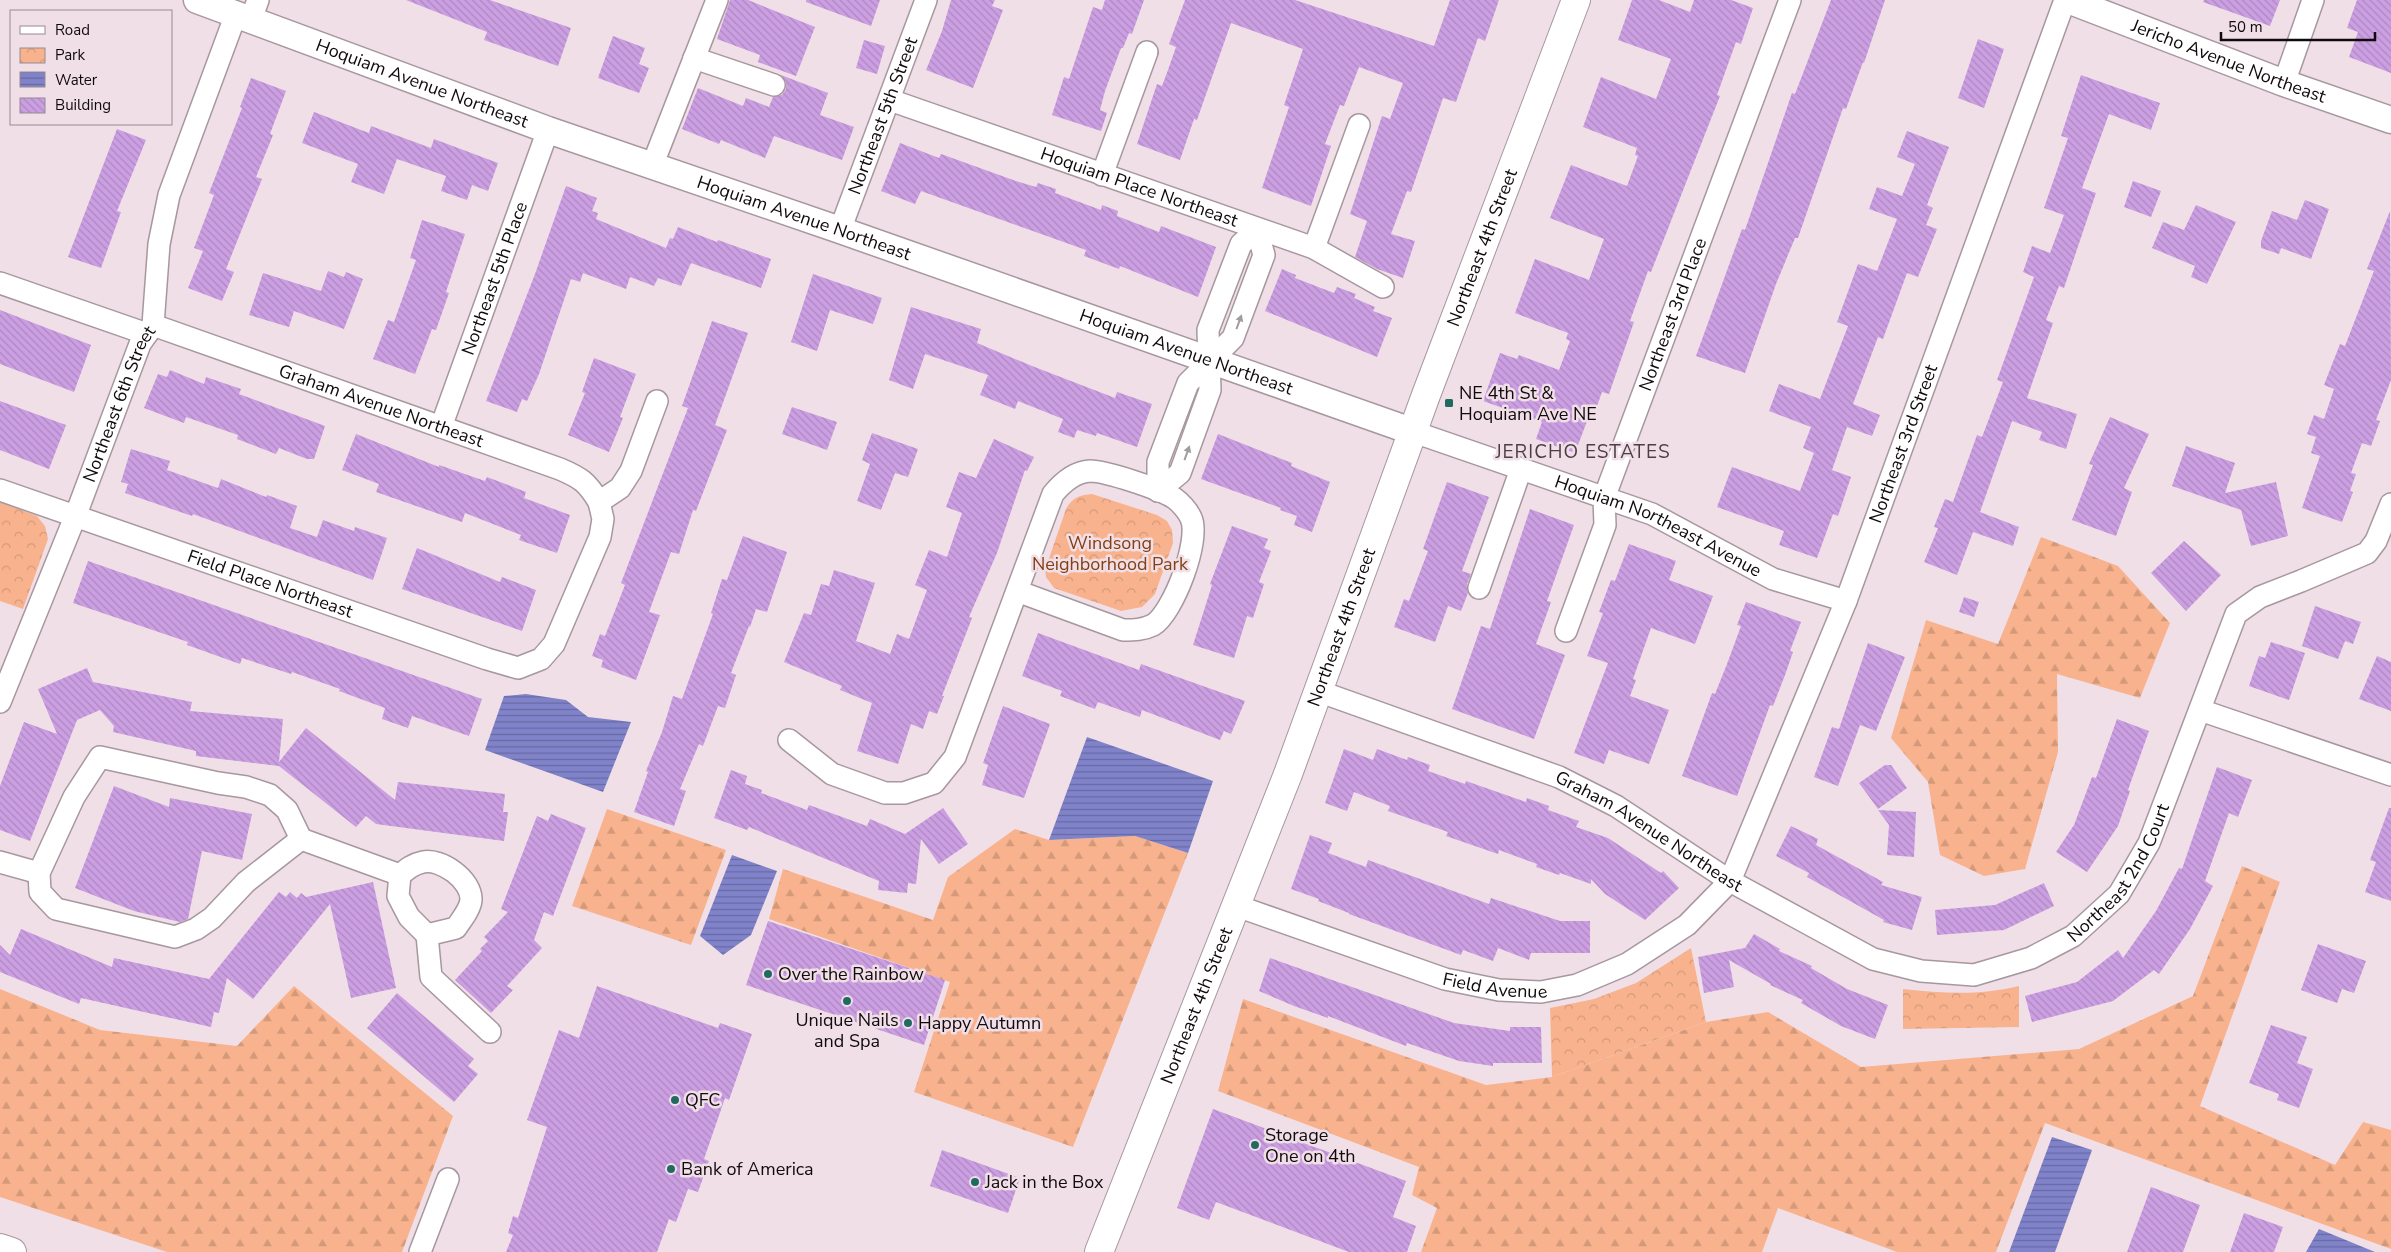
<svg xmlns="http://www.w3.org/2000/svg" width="2391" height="1252" font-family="'Nunito Sans',sans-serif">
<defs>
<pattern id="forest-firs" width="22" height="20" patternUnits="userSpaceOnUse" patternTransform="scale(1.25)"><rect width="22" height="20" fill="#f8b38e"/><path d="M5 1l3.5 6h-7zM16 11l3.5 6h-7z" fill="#d49979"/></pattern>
<pattern id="park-crowns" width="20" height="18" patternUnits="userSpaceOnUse" patternTransform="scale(1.25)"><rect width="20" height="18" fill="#f8b38e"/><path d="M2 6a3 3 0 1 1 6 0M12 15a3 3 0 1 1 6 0" fill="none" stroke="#d49979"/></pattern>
<pattern id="water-rules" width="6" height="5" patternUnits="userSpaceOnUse" patternTransform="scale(1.25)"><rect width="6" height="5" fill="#8083c9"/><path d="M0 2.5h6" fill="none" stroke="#6769a2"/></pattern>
<pattern id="building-back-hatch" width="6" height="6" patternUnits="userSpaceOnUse" patternTransform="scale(1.25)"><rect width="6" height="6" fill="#cb9fe2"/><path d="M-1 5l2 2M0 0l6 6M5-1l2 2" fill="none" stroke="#ad88c1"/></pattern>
</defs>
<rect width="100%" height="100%" fill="#f1dfe8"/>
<!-- forest -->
<path fill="url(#forest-firs)" d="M2041,537L2118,566L2170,623L2140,698L2057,674L2058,752L2025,869L1984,876L1940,855L1928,782L1891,738L1926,620L1998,644Z
M607,809L726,850L691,945L572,906Z
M1015,829L1049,840L1135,836L1188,853L1073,1147L914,1092L950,982L769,919L783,869L933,920L948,877Z
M2242,866L2280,882L2200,1106L2335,1165L2363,1122L2391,1130V1249L2045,1123L1996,1252H1897L1778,1208L1762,1252H1421L1437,1208L1412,1195L1419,1167L1218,1091L1243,999L1486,1085L1552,1077L1706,1022L1768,1012L1861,1067L2079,1049L2193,996Z
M294,986L453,1116L402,1252H167L0,1197V989L100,1030L237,1046Z"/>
<!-- park -->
<path fill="url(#park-crowns)" d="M1092,494L1157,515L1167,521L1172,530L1173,543L1155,594L1142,607L1121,611L1054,588L1046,577L1045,570L1066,509C1072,498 1079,495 1092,494Z
M0,502L37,516L45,526L48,539L23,609L0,601Z
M1691,948L1706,1022L1552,1077L1550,1008L1594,999L1636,983Z
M2019,986V1027L1903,1029V989C1944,993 1977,996 2019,986Z"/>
<!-- water -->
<path fill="url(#water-rules)" d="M526,694L566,700L588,717L631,722L603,792L485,750L504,696Z
M1087,737L1213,781L1188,853L1135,836L1049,840Z
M732,855L777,871L751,935L723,955L700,936Z
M2052,1137L2092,1150L2055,1252H2009Z
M2319,1229L2375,1252H2306Z"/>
<!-- building -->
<path fill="url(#building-back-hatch)" d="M406,0H490L571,28L558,66L484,40L487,32Z
M730,0H748L815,27L796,76L758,62L760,55L717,39Z
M806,0H880L871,26L806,2Z
M951,0H995L992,6L1003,10L973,88L926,70L942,31Z
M1105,0H1144L1132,34L1129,33L1123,48H1121L1105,91L1100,110L1107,113L1101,131L1052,115L1064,77L1069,79L1093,7L1102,10Z
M1185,0H1295L1434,46L1450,0H1499L1485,41L1478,38L1456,102L1443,98L1411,192L1407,191L1391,234L1415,241L1403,278L1377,269L1355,257L1367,221L1350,214L1382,116L1390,119L1403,83L1359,67L1344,106L1340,105L1325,144L1331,146L1311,206L1262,188L1289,107L1284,105L1303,49L1231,23L1197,120L1194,119L1180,160L1137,144L1157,84L1162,86L1168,70L1176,47L1169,44Z
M1632,0H1659L1690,12L1694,0H1731L1753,8L1741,44L1736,42L1717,95L1720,96L1651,272L1648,271L1630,321L1634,322L1609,394L1602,392L1596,409L1592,408L1575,453L1536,439L1542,422L1483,401L1500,353L1517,359L1519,355L1559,370L1570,341L1566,339L1568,333L1515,313L1535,259L1589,280L1604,239L1550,218L1571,165L1627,186L1638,156L1635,155L1637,148L1583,127L1601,77L1656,99L1671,59L1618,40Z
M1831,0H1885L1864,63L1863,62L1846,109L1843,108L1798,238H1795L1776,284L1745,373L1696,356L1742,229L1745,230L1792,93L1795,94Z
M2204,0H2280L2270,26L2203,2Z
M2357,0H2391V73L2349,57L2358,32L2347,28Z
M613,36L645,48L639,64L649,68L639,93L598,78Z
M1978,39L2004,49L1984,108L1958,98Z
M864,40L885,46L877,74L856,68Z
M781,75L828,93L820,115L854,127L842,160L774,136L765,158L721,140L719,144L682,129L698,88L743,106L746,98L769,107L773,97L782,95L786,89V82Z
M2081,75L2160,103L2151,130L2109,114L2082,188L2096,193L2064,288L2059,286L2046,320L2053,323L2027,398L2077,414L2066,449L2039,440L2042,432L2012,421L1980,512L2019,527L2013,546L1973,532L1957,575L1924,562L1938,528L1934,527L1945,499L1953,502L1977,435L1982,437L2003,382L1997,380L2034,277L2023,272L2032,246L2050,253L2064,215L2044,208L2068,138L2061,136Z
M251,78L286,91L270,134L273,135L256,177L262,179L226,269L234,272L222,301L188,288L203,251L194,248L214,195L209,193L242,108L240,107Z
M314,112L369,133L371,126L431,148L434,139L498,163L488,191L472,185L467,200L441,191L446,176L397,159L384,194L351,182L358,164L302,143Z
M117,129L146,140L117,211L121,212L101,268L68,257Z
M1907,131L1949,147L1927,205L1933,208L1926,225L1937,229L1918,277L1907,273L1883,339L1878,337L1853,404L1880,415L1872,436L1847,427L1832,470L1851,477L1838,516L1833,514L1817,558L1779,545L1784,531L1717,507L1732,467L1800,491L1814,453L1803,448L1811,427L1769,411L1779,384L1820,399L1848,326L1837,322L1858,264L1877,271L1897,219L1869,209L1877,187L1902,196L1915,164L1897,157Z
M900,143L939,158L941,154L1019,182L1036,187L1038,183L1056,189L1055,193L1101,210L1102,205L1118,211L1117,216L1159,232L1161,226L1216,247L1198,297L1120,266L1119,269L1084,256L1086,250L921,191L915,204L881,191Z
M2133,181L2161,191L2151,217L2124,207Z
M566,186L597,198L592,211L598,213L596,219L666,248L670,238L673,239L678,227L717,242L718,240L771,259L761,288L691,263L681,286L658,278L654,286L630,277L626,289L583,273L580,282L571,279L539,374L527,401L522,399L517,412L486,401L535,274Z
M2305,200L2329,209L2311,259L2281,248L2279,254L2261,248V241L2272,211L2297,220Z
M2196,205L2236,222L2207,284L2191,277L2195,266L2152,248L2163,222L2184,230Z
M2390,211L2391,380L2376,420L2380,421L2371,446L2362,443L2351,473L2356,474L2350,491L2353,492L2342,522L2302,508L2320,456L2311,453L2316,437L2307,434L2314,415L2324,419L2334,389L2324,385L2340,344L2345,346L2374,271L2367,269Z
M422,220L465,234L446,292L449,293L436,330L432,329L415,374L373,359L388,320L394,322L416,260L410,258Z
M1282,269L1296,275L1295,278L1334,293L1337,287L1356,294L1354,298L1375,307L1373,311L1392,318L1377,357L1265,311Z
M328,271L344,277L346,272L363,279L344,329L294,311L289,327L249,315L263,273L321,291Z
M813,274L882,298L873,324L830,310L817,351L791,342Z
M911,307L981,329L977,343L1032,366L1115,398L1117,392L1152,404L1137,447L1097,433L1096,436L1077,430L1074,438L1058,432L1063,419L1018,401L1015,409L980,395L988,375L925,354L913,389L889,380Z
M0,310L91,345L74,392L0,364Z
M712,321L748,333L715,425L727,430L696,511L693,510L679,554L671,552L649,612L660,615L636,680L601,667L603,660L592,656L600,634L605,636L625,585L621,583L688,408L682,406Z
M594,358L636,374L620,417L623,418L609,452L568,435L585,393L582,392Z
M170,370L204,384L206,377L241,389L239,394L325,426L314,459H307L279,448L276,454L237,439L238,435L186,417L184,423L144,408L158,374L167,377Z
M0,401L66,425L49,469L0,450Z
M792,407L837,422L827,450L782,434Z
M2110,417L2149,434L2124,488L2132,492L2116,536L2072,520L2093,465L2089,464Z
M872,433L918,449L908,477L895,473L881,510L857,501L870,464L862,460Z
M356,434L439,467V465L485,481L487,477L526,492L524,498L570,515L557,553L519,540L521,535L465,513L462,522L376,492L379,484L342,470Z
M1218,434L1292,463L1291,466L1330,482L1312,532L1294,525L1297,516L1280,510L1281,508L1201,479Z
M994,439L1034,457L1027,471L1025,470L997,553L969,617L972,618L942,696H944L937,714L929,711L923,729L911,724L898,764L857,751L872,703L840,690L842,686L784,662L804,613L811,615L821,584L829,586L834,570L875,583L856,641L890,654L897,634L909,639L927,590L915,585L929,550L947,557L962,513L946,507L959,472L976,478Z
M2186,446L2235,463L2225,493L2276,482L2288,536L2251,546L2241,510L2172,486Z
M131,449L170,461L167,470L218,488L221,479L266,497L267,495L297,506L290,528L317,537L323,520L354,531L355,527L387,538L373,580L193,514L192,516L125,493L128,484L121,482Z
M1447,482L1489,497L1462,571L1471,574L1467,584L1468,593L1461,611L1448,606L1435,642L1394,627L1404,599L1409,601L1428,551L1423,549Z
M1530,509L1574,525L1547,601L1551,602L1536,644L1565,655L1534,739L1452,709L1481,626L1490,629Z
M1232,526L1268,539L1264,548L1271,551L1259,582L1264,584L1253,618L1247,616L1234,658L1193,645L1212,585L1210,584Z
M743,536L787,552L767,612L756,609L750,627L749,626L731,673L736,675L725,708L718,706L703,746L699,744L680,789L686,791L674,826L634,812L648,772L646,771L662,732L673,696L682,699L713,614L711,613L722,579L727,580Z
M2184,541L2221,575L2186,611L2151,573Z
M1629,544L1676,561L1669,580L1713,596L1695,644L1651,628L1633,679L1636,680L1630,696L1669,710L1649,764L1609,750L1604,764L1574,753L1608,663L1587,656L1603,613L1599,612L1611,580L1615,581Z
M417,548L500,582L502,577L536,590L522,631L402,589Z
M88,561L482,699L469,736L412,716L408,728L382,719L385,708L339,691L340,689L292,672L291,674L242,658L240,664L187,645L188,642L73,603Z
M1964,597L1979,602L1974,617L1959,612Z
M1746,602L1801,622L1790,651L1793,652L1785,675L1773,706L1770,705L1737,796L1682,776L1712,693L1715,694L1727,664L1741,626L1737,625Z
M2315,606L2361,622L2353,644L2345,641L2338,659L2302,646Z
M1038,633L1139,670L1141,664L1245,701L1231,734L1224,731L1220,740L1142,710L1140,717L1098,702L1095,709L1060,696L1062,691L1022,676Z
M2271,642L2305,653L2289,700L2249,686L2259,656L2265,658Z
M1868,643L1905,657L1876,731L1860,725L1838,786L1814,777L1832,727L1839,729Z
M2377,656L2391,662V711L2359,699Z
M87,668L93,682L192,702L190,711L283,719L279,762L306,728L395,800L398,782L505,794L503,812H508L504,841L376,824L366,816L356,827L279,766L196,756V751L113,732L114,726L100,710L77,720L30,841L0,830V786L24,722L57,734L38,689Z
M1003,706L1050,724L1024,798L982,785L988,765L983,763Z
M2117,719L2149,731L2128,790L2130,791L2118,826L2087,872L2056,852L2074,825L2092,777L2096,778Z
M1344,749L1373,760L1377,749L1407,760L1408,757L1430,765L1428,771L1465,784L1466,781L1526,802L1527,798L1549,806L1548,810L1579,821L1576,827L1608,838L1661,873L1663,871L1679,888L1645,920L1605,894L1591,879V884L1560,873L1559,875L1536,867L1537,864L1499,850L1498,854L1446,836L1448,832L1388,811L1390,806L1354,792L1347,811L1325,803Z
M1885,765H1891L1907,788L1878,809L1859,783Z
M2217,767L2252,780L2238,817L2229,813L2205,881L2213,886L2190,929L2159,974L2154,970L2113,1001L2032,1022L2025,996L2077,982L2118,950L2123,958L2156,911L2179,868L2182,869Z
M731,770L747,776L745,784L762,790L761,793L807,810L809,805L867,826L870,819L905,834L943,808L968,844L939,864L921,839L916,884L908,883L907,893L878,890L879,881L749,827L747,830L714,818Z
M114,786L169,807L170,798L252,814L242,860L202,851L188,919L180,922L134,911L75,888Z
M2389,808H2391V901L2365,892L2376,862L2370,860Z
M1878,810L1916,812L1914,857L1887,855L1889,825Z
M551,814L586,828L553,916L544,912L534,940L542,948L507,986L513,990L491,1013L455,980L482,951L480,949L488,941L484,937L508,912L501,909L537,816L548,821Z
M1791,826L1818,839L1816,845L1883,882L1881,885L1922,897L1912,930L1883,922L1884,920L1807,877L1809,873L1776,856Z
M1310,835L1332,843L1328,853L1366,867L1368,860L1489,904L1491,898L1560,921H1590V953H1531L1529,960L1498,948L1493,961L1463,950L1461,955L1349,914V913L1318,901L1319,899L1291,889Z
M373,882L396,988L351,998L330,904L253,999L227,978L219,1013L214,1012L211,1027L81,998L79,1004L0,972V945L10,955L21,929L112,967L114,958L209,979L279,892L286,897L290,892L297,898L301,893L306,897Z
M2044,883L2054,906L2004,930L1937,935L1935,910L1995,905Z
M768,921L945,980L924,1045L746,985Z
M1754,934L1780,949L1779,951L1812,966L1811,968L1847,989L1888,1005L1875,1039L1841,1026L1801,1003L1803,1000L1770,985L1771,984L1729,960L1734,987L1704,993L1698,957L1745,948Z
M2318,944L2366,961L2354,993L2342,989L2337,1003L2301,990Z
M1270,958L1454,1023L1510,1031V1027H1541L1542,1063H1493V1066L1459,1061L1407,1043L1406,1046L1328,1016V1018L1294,1006L1259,991Z
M597,986L718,1028L720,1023L752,1034L729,1100L725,1098L704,1159L709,1161L698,1192L688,1189L676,1222L669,1219L657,1252H506L513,1235L508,1233L513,1216L518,1218L547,1127L527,1120L559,1030L579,1038Z
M397,993L474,1059L468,1066L478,1074L454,1102L367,1028Z
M2271,1025L2307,1037L2297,1063L2313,1069L2299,1108L2277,1100L2279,1094L2249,1083Z
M1213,1109L1406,1181L1393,1217L1416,1226L1407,1252H1349L1216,1202L1209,1220L1177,1208Z
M942,1150L1020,1178L1008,1213L930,1186Z
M2151,1187L2200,1205L2183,1252H2127Z
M2244,1213L2283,1227L2274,1252H2230Z"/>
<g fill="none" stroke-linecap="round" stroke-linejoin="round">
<defs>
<g id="minor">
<path d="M251,19L258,0"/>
<path d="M694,58L774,85"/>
<path d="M2284,83L2313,0"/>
<path id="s1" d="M890,100L1314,248L1383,287"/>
<path d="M652,166L717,0"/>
<path d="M1102,175L1147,52"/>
<path id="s2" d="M840,230L926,0"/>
<path d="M1314,248L1359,125"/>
<path d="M0,283L147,334"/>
<path id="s3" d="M153,325L560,469C581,478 587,482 599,502"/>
<path id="s4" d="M441,427L548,130"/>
<path id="s5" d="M1414,432L1652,514L1773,579L1846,601"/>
<path id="s6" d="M0,490L487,659L518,668L541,659L554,644L600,537L603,519L599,502L620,488L631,471L657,401"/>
<path d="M1158,491V462L1188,383L1233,338L1264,255L1257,230"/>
<path d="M1158,491L1180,473L1210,390L1208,330L1241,244L1257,230"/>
<path d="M1479,588L1521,469"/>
<path id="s7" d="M1566,631L1605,525L1604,498L1790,0"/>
<path id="s8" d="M1318,691L1559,777L1616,806L1730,881L1873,959L1921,971L1974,975L2031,958L2073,936L2119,894L2149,843L2236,614L2260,597L2301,581L2367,553L2376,541L2391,504"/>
<path id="s9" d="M0,702L75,517L140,344L153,325L159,244L169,195L236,14"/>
<path d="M2200,710L2391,775"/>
<path d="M789,740L832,774L885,793H904L934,783L955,757L1053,494C1062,483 1074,472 1090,471C1106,471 1160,489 1174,498C1180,502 1188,511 1191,518C1201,540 1173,613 1153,625C1143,630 1134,630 1123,630L1017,591"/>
<path d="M301,839L246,882L212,918L196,929L175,937L56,909L40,892L39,873L74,797L100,757L218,783L246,787L270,795L287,810L301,839L400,875L398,896L409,917L427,935"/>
<path d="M0,862L39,873"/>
<path d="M400,875C407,869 413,864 423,862C441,858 472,880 471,900C470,910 461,920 456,928L427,935L431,977L490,1032"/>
<path id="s10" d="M1237,906L1445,979L1499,990L1541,992L1577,985L1627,964L1687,925L1730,881L1846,601L2065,0"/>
<path d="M420,1252L448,1179"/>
</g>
<g id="tertiary">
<path id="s11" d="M197,0L548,130L840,230L1414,432"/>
<path id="s12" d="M2068,0L2284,83L2391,120"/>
</g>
<g id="secondary">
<path d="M0,1248L12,1252"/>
<path id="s13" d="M1099,1252L1288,774L1426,395L1576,0"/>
</g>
</defs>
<!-- minor casing -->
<use href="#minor" stroke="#a7979f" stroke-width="24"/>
<!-- tertiary casing -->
<use href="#tertiary" stroke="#a7979f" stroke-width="29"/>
<!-- secondary casing -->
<use href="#secondary" stroke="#a7979f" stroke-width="30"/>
<!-- minor -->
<use href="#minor" stroke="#fff" stroke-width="21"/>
<!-- tertiary -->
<use href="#tertiary" stroke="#fff" stroke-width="26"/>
<!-- secondary -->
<use href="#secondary" stroke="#fff" stroke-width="28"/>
</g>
<!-- one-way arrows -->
<defs><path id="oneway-solid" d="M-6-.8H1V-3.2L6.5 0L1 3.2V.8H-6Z" transform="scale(1.25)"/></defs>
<g fill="#9f9d9e">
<use href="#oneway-solid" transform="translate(1239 322) rotate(-70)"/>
<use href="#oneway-solid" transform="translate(1187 453) rotate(-70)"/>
</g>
<!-- markers -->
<g fill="#216a62" stroke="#f1dfe8" stroke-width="2">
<rect x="1444" y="398" width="10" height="10" rx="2.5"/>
<circle cx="768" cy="974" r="5"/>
<circle cx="847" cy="1001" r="5"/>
<circle cx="908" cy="1023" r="5"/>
<circle cx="675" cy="1100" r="5"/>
<circle cx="1255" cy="1145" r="5"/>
<circle cx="671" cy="1169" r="5"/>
<circle cx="975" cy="1182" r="5"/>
</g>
<g text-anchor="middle" stroke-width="5" stroke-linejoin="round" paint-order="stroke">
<!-- street labels -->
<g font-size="18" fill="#100a0d" stroke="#f1dfe8">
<text dy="6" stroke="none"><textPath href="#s12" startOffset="172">Jericho Avenue Northeast</textPath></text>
<text dy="6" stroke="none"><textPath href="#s11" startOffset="240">Hoquiam Avenue Northeast</textPath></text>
<text dy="6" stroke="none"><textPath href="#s2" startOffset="122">Northeast 5th Street</textPath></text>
<text dy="6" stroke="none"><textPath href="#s1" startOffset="264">Hoquiam Place Northeast</textPath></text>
<text dy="6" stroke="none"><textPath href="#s11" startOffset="645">Hoquiam Avenue Northeast</textPath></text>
<text dy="6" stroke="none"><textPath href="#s13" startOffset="1075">Northeast 4th Street</textPath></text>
<text dy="6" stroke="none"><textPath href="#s4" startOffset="158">Northeast 5th Place</textPath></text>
<text dy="6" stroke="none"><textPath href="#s7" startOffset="336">Northeast 3rd Place</textPath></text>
<text dy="6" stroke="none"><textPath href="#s11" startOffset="1050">Hoquiam Avenue Northeast</textPath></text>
<text dy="6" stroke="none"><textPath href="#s9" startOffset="321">Northeast 6th Street</textPath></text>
<text dy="6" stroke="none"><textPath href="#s3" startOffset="242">Graham Avenue Northeast</textPath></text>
<text dy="6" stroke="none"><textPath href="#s10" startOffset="1012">Northeast 3rd Street</textPath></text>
<text dy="6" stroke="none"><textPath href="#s5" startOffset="262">Hoquiam Northeast Avenue</textPath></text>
<text dy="6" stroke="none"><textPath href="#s6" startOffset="286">Field Place Northeast</textPath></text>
<text dy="6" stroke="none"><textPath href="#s13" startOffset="670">Northeast 4th Street</textPath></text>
<text dy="6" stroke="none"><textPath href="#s8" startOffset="361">Graham Avenue Northeast</textPath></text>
<text dy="6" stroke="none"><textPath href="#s8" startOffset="908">Northeast 2nd Court</textPath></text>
<text dy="6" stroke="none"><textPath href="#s10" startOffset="271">Field Avenue</textPath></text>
<text dy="6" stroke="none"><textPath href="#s13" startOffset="265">Northeast 4th Street</textPath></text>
</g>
<!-- poi labels -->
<g font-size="18" fill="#100a0d" stroke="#f1dfe8" text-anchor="start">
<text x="1459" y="399">NE 4th St &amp;<tspan x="1459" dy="21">Hoquiam Ave NE</tspan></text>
<text x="778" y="980">Over the Rainbow</text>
<text x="847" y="1026" text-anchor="middle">Unique Nails<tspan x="847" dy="21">and Spa</tspan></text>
<text x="918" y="1029">Happy Autumn</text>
<text x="685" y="1106">QFC</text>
<text x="1265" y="1141">Storage<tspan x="1265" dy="21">One on 4th</tspan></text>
<text x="681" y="1175">Bank of America</text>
<text x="985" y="1188">Jack in the Box</text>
</g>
<!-- park labels -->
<g font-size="18" fill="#834013" stroke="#f1dfe8">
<text x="1110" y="549">Windsong<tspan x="1110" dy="21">Neighborhood Park</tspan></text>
</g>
<!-- neighbourhood labels -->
<g font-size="19" letter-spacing="1" fill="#4c3e45" stroke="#f1dfe8">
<text x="1583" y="458">JERICHO ESTATES</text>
</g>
</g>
<!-- legend -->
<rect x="10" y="10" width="162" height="115" fill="#f1dfe8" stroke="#978a90"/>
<rect x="20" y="26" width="25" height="8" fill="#ffffff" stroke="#978a90"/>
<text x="55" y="35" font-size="15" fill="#100a0d">Road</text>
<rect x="20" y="48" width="25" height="15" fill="url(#park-crowns)" stroke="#978a90"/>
<text x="55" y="60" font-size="15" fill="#100a0d">Park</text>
<rect x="20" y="72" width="25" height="15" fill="url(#water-rules)" stroke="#978a90"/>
<text x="55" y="85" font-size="15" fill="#100a0d">Water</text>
<rect x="20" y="98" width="25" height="15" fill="url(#building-back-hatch)" stroke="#978a90"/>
<text x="55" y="110" font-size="15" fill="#100a0d">Building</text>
<!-- scale -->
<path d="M2221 32v8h154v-8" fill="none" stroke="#100a0d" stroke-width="2.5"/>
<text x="2228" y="32" font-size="15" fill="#100a0d" stroke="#f1dfe8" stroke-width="4" paint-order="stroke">50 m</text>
</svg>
